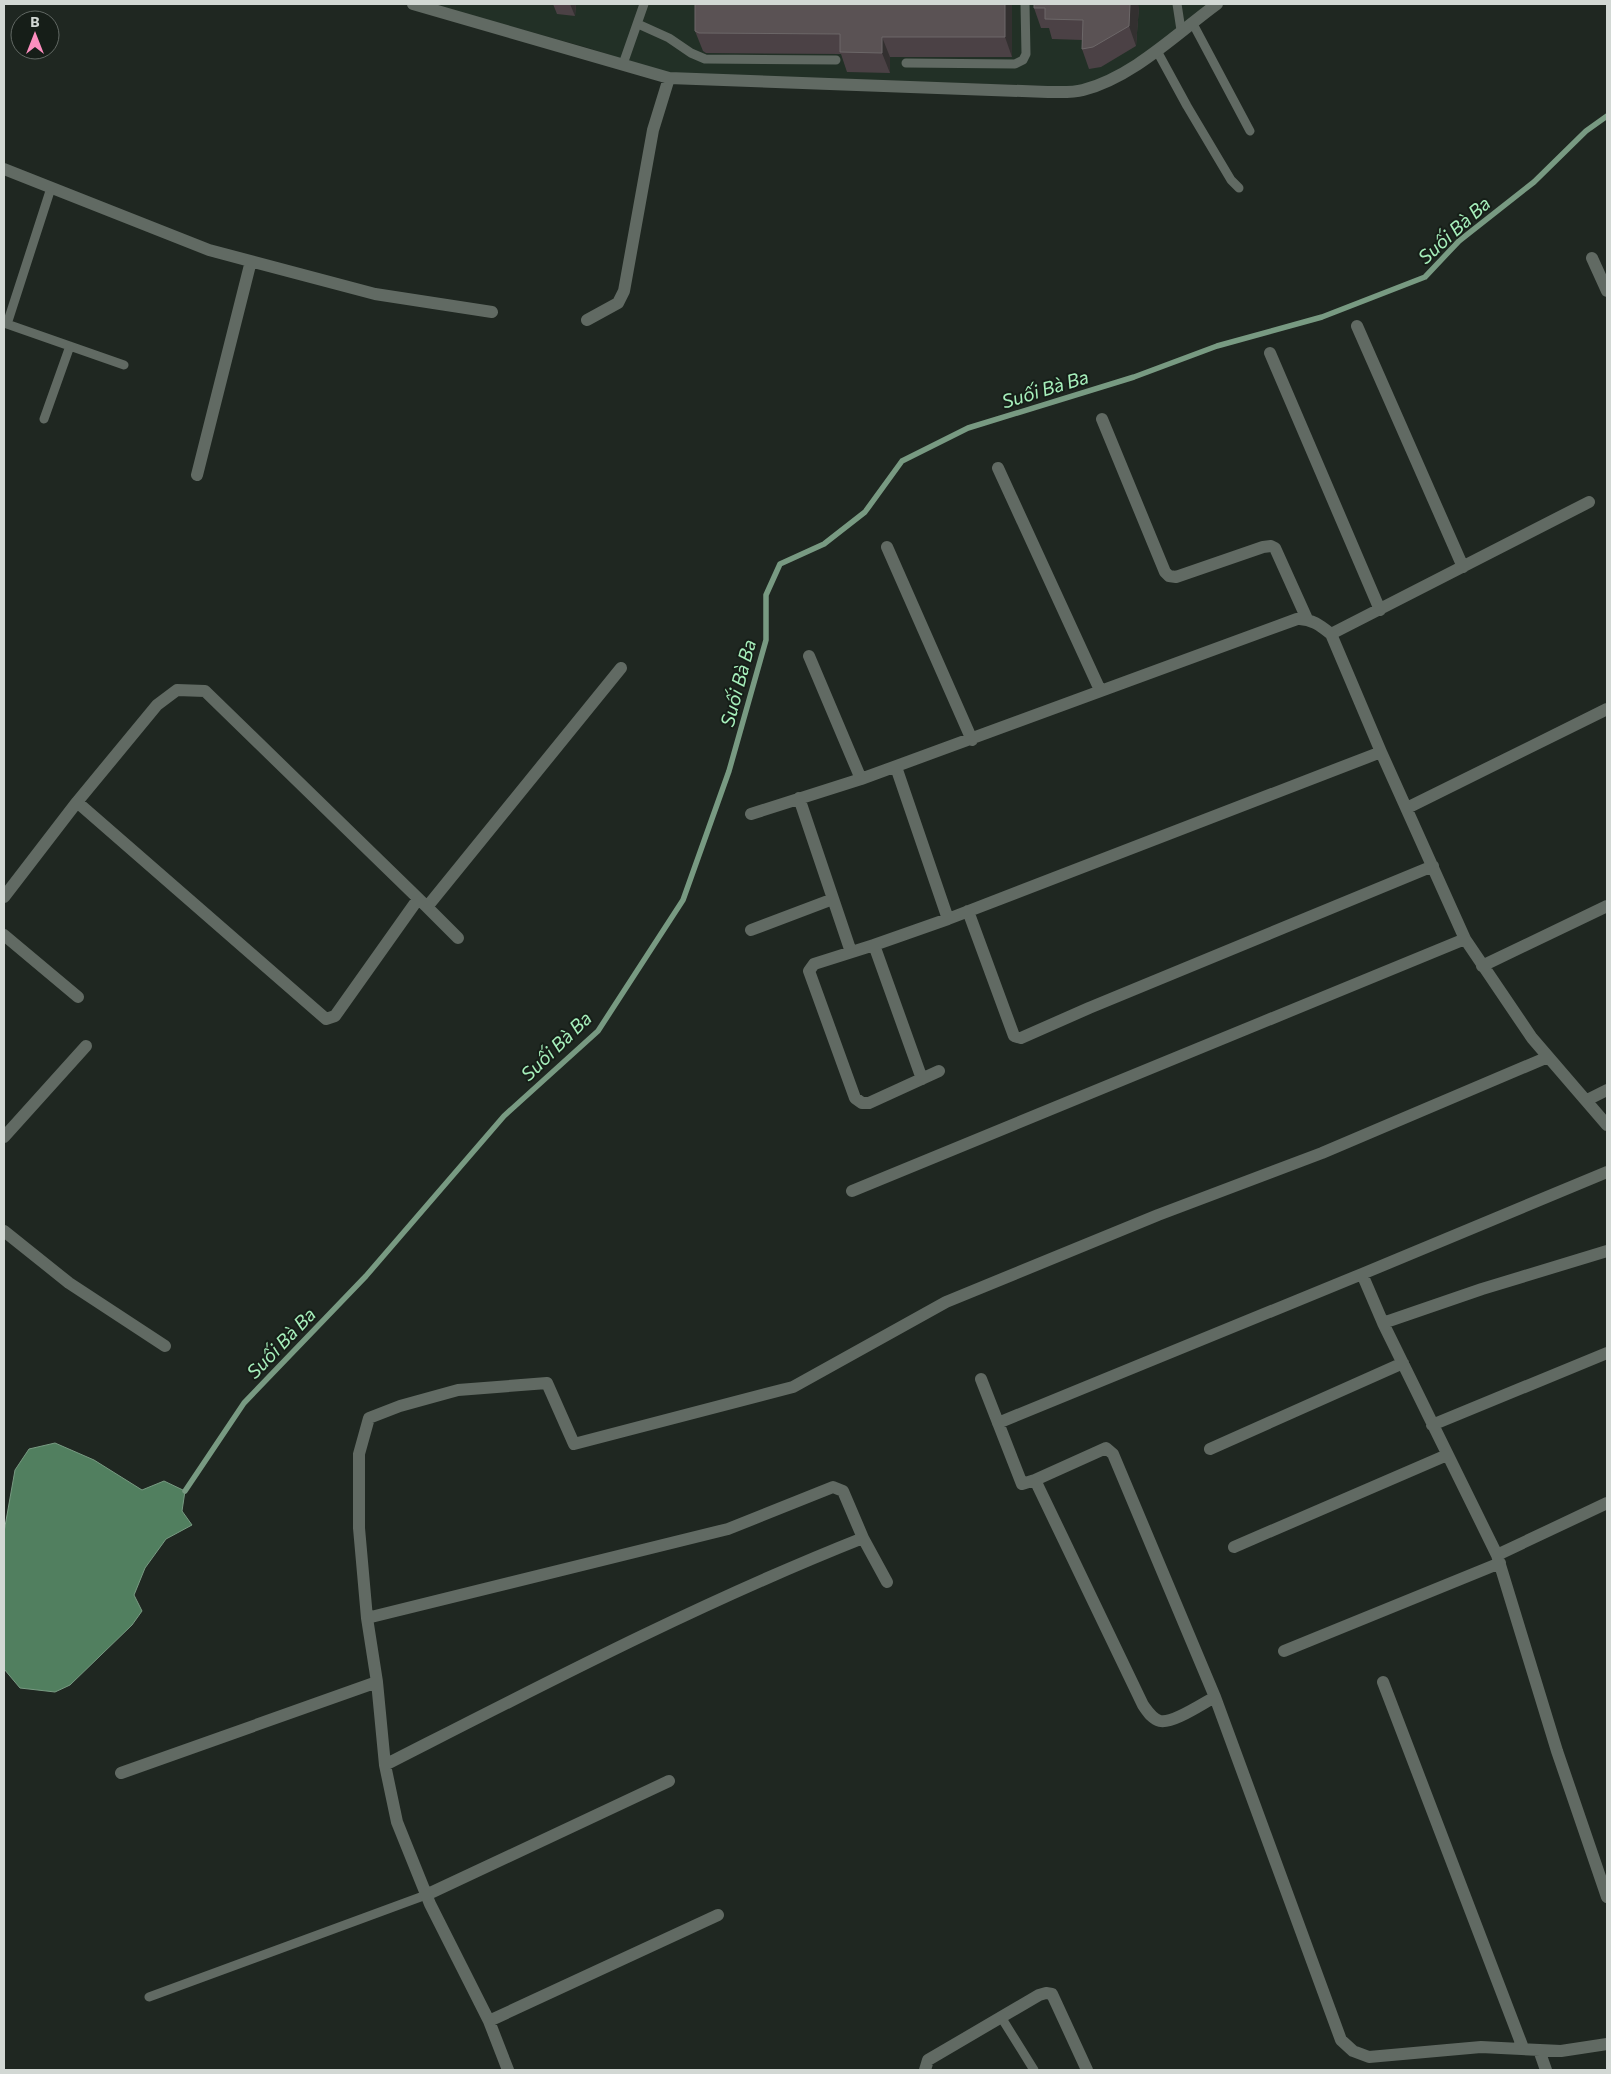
<svg xmlns="http://www.w3.org/2000/svg" width="1611" height="2074" font-family="Commissioner,sans-serif">
<rect width="100%" height="100%" fill="#1f2721"/>
<!-- built -->
<path fill="#223026" d="M429,4H1211L1155,47L1112,75L1081,87L670,74L585,47Z"/>
<!-- water -->
<path fill="#517f5f" stroke="#789a82" d="M55,1443L94,1460L142,1490L164,1481L185,1491L182,1511L192,1525L166,1539L145,1568L134,1595L142,1611L132,1625L70,1685L55,1692L20,1688L4,1669V1532L15,1470L29,1449Z"/>
<g fill="none" stroke-linecap="round" stroke-linejoin="round">
<!-- stream -->
<path stroke="#789a82" stroke-width="5.5" d="M185,1491L244,1403L366,1276L504,1116L598,1031L683,900L729,771L766,640V595L780,564L824,544L865,512L902,461L968,428L1134,377L1217,346L1322,317L1425,277L1459,241L1534,182L1586,131L1607,116"/>
<!-- service -->
<path stroke="#616a63" stroke-width="9" d="M1177,4L1181,30
M1192,22L1250,131
M638,24L669,38L691,53L705,59L836,60
M1157,51L1187,106L1231,180L1239,188
M906,63L1015,64L1023,60L1026,54L1025,4
M623,64L644,4
M4,323L124,365
M7,324L51,188
M44,419L70,346
M149,1997L426,1895
M1001,2017L1034,2070"/>
<!-- minor -->
<path stroke="#616a63" stroke-width="12" d="M413,4L669,78L1048,92C1059,92 1072,93 1083,90C1133,77 1176,34 1217,4
M4,169L209,250L375,294L492,312
M1592,258L1607,291
M587,320L618,303L624,291L653,130L669,78
M1357,326L1463,567
M1270,353L1380,610
M1102,419L1165,572L1169,576L1176,577L1263,547L1271,546L1275,548L1307,619
M998,468L1100,690
M197,475L251,261
M887,547L972,740
M1331,634L1589,502
M809,656L861,779L1297,619C1311,618 1321,626 1331,634L1381,752L1465,939L1532,1038L1607,1125
M896,767L948,919
M799,798L851,952
M77,802L326,1019L335,1016L418,899
M1407,808L1607,709
M751,814L861,779
M4,897L77,802L157,705L177,690L205,691L427,907L621,668
M427,907L458,938
M968,911L1014,1036L1021,1038L1089,1008L1433,866
M751,930L833,899
M4,935L78,997
M874,945L922,1079
M1482,966L1607,906
M939,1071L869,1103H862L855,1098L809,971L814,964L874,945L948,919L1381,752
M1587,1100L1607,1090
M4,1137L86,1046
M852,1191L1465,939
M4,1231L69,1283L165,1346
M1362,1274L1383,1323L1482,1289L1607,1251
M1383,1323L1497,1555L1557,1751L1607,1897
M981,1379L1022,1484L1035,1480L1106,1448L1113,1454L1215,1697L1341,2040L1353,2051L1369,2057L1481,2047L1561,2051L1607,2044
M998,1423L1362,1274L1607,1172
M1432,1425L1607,1353
M1210,1449L1403,1363
M1035,1480L1143,1705C1148,1712 1152,1719 1160,1721C1173,1724 1203,1703 1215,1697
M1234,1547L1447,1455
M1497,1555L1607,1503
M367,1618L359,1528V1454L369,1418L400,1406L458,1390L547,1383L574,1444L793,1387L946,1302L1158,1215L1322,1153L1548,1057
M1284,1651L1500,1563
M1383,1682L1523,2048
M385,1765C542,1685 699,1603 863,1538
M121,1773L377,1682
M426,1895L669,1781
M489,2021L718,1915
M1539,2050L1546,2070
M508,2070L489,2021L430,1904L397,1822L385,1765L377,1682L367,1618L728,1529L833,1487L843,1491L863,1538L887,1582
M925,2070L928,2060L1039,1995L1046,1993L1052,1994L1087,2070"/>
</g>
<!-- wall -->
<path fill="#4b4145" d="M553,4H576L575,16L557,14Z
M1012,4V57H890V73L847,72L841,54L706,53L703,51L695,31Z
M1139,7L1136,46L1101,67L1089,69L1082,49V40L1052,39L1049,28H1041L1034,8Z"/>
<!-- shaded-wall -->
<path fill="#333030" d="M570,4H576L575,16Z
M1005,4H1012V57L1005,37Z
M1130,4H1138L1139,7L1136,46L1129,26Z
M882,37L890,57V73L882,53Z"/>
<!-- building -->
<path fill="#5a5254" stroke="#6c6768" d="M695,4H1005V37H882V53L840,52V34L699,33L695,31Z
M1034,4H1130L1129,26L1093,47L1082,49L1083,20L1045,19V8H1034Z"/>
<g text-anchor="middle" stroke-width="4" stroke-linejoin="round" paint-order="stroke">
<!-- water labels -->
<g font-size="19" font-style="italic" fill="#a6efbb" stroke="#161e18">
<text transform="translate(1454 230) rotate(-42)" y="7">Suối Bà Ba</text>
<text transform="translate(1045 389) rotate(-17)" y="7">Suối Bà Ba</text>
<text transform="translate(738 683) rotate(-75)" y="7">Suối Bà Ba</text>
<text transform="translate(556 1046) rotate(-44)" y="7">Suối Bà Ba</text>
<text transform="translate(281 1343) rotate(-46)" y="7">Suối Bà Ba</text>
</g>
</g>
<!-- border -->
<rect width="1611" height="2074" fill="none" stroke="#d2d8d4" stroke-width="10"/>
<!-- north arrow -->
<g transform="translate(35 35)"><circle r="24" fill="#161e18" stroke="#616863"/>
<path d="M0-4L9 19L0 12L-9 19Z" fill="#fd8ebf"/>
<text y="-8" font-size="14" font-weight="bold" text-anchor="middle" fill="#d2d8d4">B</text>
</g>
</svg>
